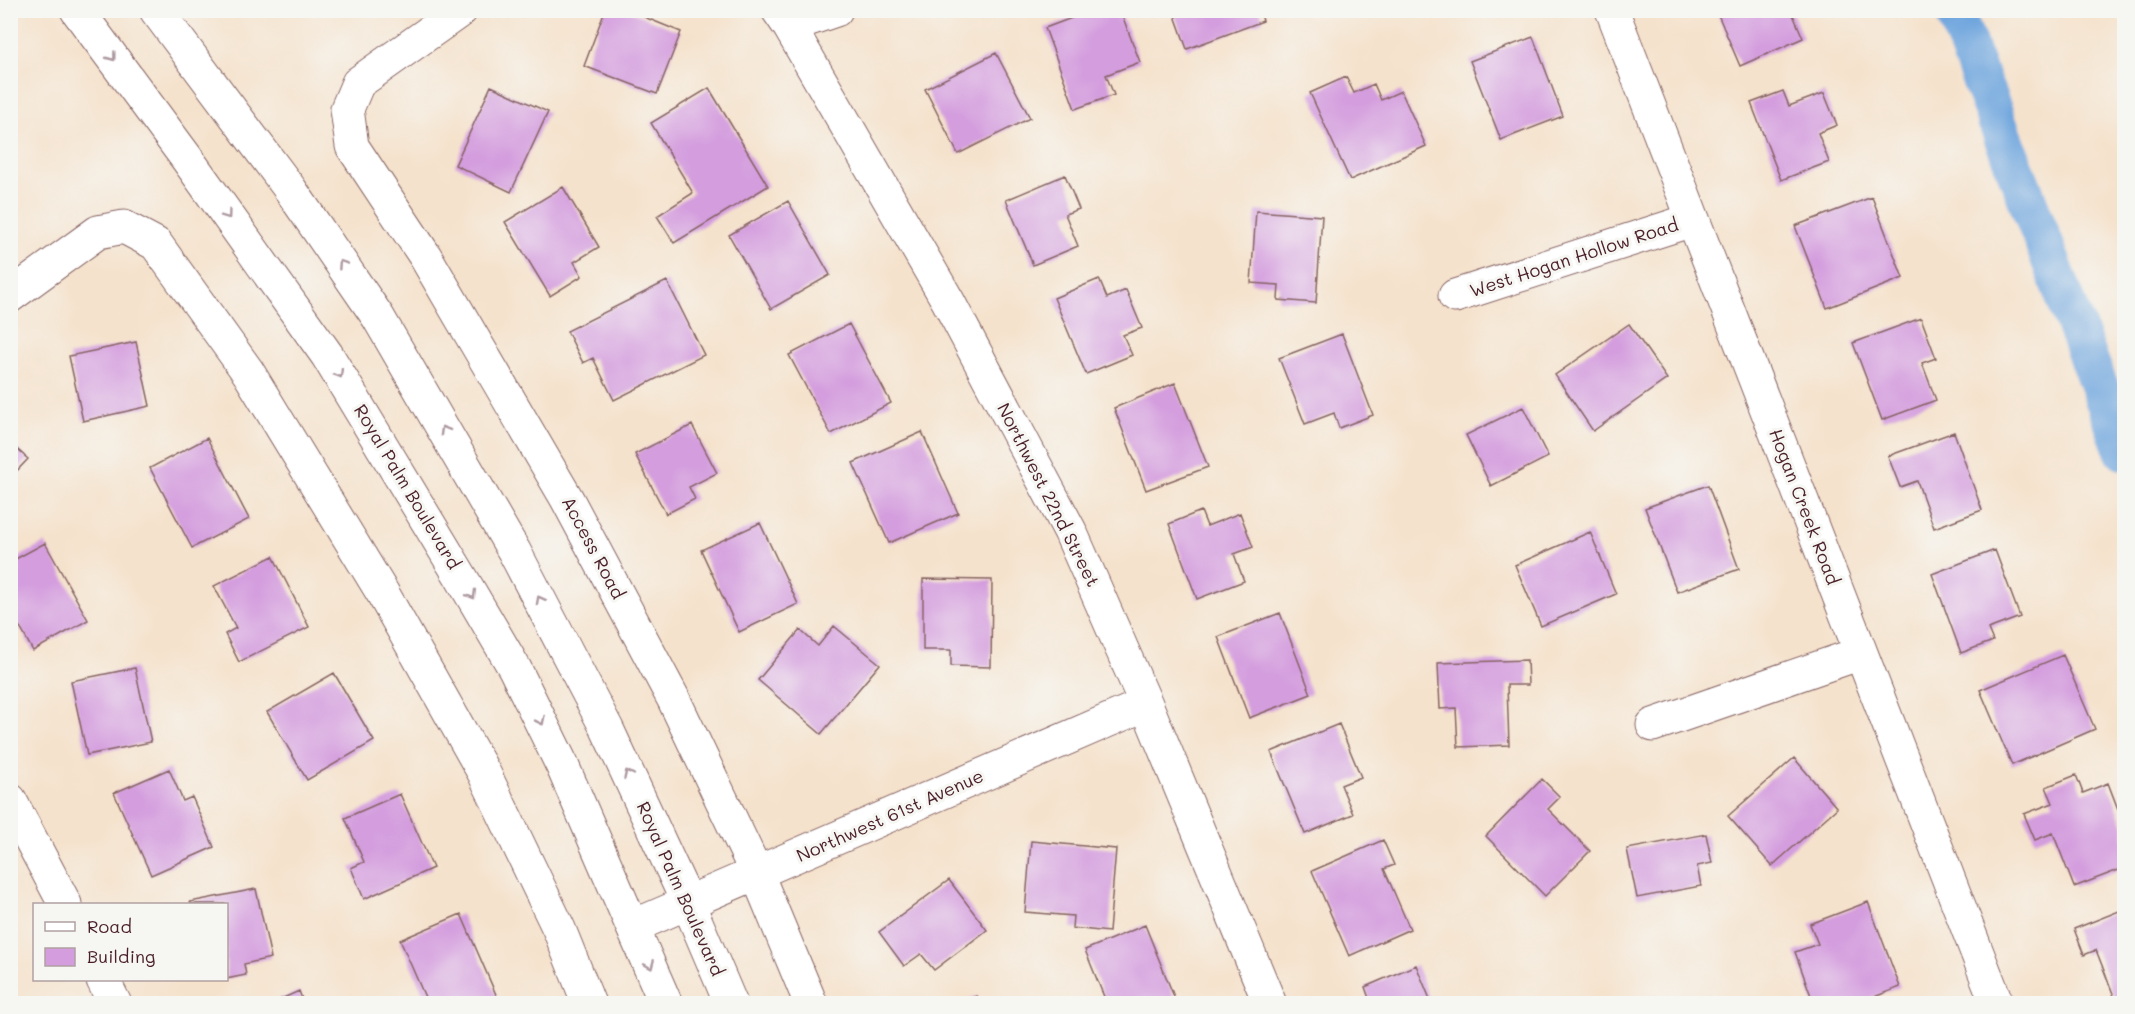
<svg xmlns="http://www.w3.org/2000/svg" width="2135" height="1014" font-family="Mali,sans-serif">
<rect width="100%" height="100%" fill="#f6f6f2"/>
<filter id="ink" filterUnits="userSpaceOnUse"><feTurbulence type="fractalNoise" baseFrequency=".0167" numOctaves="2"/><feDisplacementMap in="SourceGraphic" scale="12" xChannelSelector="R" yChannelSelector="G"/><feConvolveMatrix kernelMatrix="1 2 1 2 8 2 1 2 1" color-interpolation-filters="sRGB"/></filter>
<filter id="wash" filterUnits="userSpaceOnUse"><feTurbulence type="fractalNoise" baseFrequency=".008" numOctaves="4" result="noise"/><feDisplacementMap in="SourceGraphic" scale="24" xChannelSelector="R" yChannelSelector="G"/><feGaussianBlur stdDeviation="1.35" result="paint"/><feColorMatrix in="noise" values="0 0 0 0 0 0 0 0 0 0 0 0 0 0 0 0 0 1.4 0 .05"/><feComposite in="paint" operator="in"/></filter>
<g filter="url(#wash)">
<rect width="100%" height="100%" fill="#f5e2cc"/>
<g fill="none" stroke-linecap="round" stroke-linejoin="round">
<!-- canal -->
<path stroke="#70a6de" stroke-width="39" d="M1954,10L2124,451"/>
</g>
<g id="blocks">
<!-- building -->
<path fill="#d49dde" d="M605,10H627L681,32L657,94L584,66Z
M1093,10H1120L1140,62L1106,75L1114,95L1075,109L1045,28Z
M1173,10H1260L1263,21L1187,49Z
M1716,10H1791L1803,38L1740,66Z
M1533,37L1563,116L1501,140L1470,61Z
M996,53L1030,118L958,154L925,89Z
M1346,77L1354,93L1374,84L1381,100L1401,91L1426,146L1350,180L1310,93Z
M491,86L548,112L511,192L455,165Z
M709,88L768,186L674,243L657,216L693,193L651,123Z
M1783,91L1789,106L1824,93L1837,125L1818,133L1829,162L1781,180L1751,103Z
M1065,175L1079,209L1065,214L1078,246L1033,265L1006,200Z
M563,187L599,247L574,262L582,276L550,296L505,222Z
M1872,197L1903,278L1827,308L1795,226Z
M788,201L830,275L771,309L729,235Z
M1256,211L1322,216L1316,303L1278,300L1279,285L1251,283Z
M1099,279L1107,298L1126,290L1142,328L1123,335L1132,355L1086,374L1054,298Z
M667,281L704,355L614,400L593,358L583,363L567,331Z
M1921,318L1936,358L1922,363L1936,400L1882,420L1853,343Z
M849,324L891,403L831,434L789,355Z
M1629,324L1667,379L1593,431L1555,375Z
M1342,334L1373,415L1339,428L1334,413L1305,424L1279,358Z
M136,342L150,406L83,421L69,356Z
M1175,383L1208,467L1146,490L1114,408Z
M1523,407L1548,457L1491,486L1466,435Z
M692,425L717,473L689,487L695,499L666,514L635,454Z
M922,432L958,513L889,543L853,463Z
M1954,432L1982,510L1934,528L1917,481L1900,487L1888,456Z
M207,438L249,519L192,548L150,468Z
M10,443L28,459L10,478Z
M1708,485L1739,569L1677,592L1645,508Z
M1201,511L1207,526L1240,513L1253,547L1234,554L1244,581L1197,599L1169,524Z
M760,523L798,604L739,632L701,550Z
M1590,532L1616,594L1541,626L1515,565Z
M45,543L88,620L33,651L10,609V562Z
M1995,550L2020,617L1988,629L1993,641L1961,653L1932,574Z
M273,556L309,627L239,662L225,634L236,628L214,586Z
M923,579L992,580L991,667L951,666V650H923Z
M1280,613L1311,694L1249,718L1218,637Z
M834,626L880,664L821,734L758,680L800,630L818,646Z
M2063,655L2095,729L2012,765L1980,690Z
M1527,660L1528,685H1507L1509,745L1458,747L1456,708L1440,709L1438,663Z
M135,668L151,742L87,755L71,681Z
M334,673L374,741L307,780L267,712Z
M1339,724L1361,777L1341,785L1353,814L1305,834L1271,752Z
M1794,758L1837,808L1772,866L1728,816Z
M169,769L183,801L192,797L214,847L151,875L114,793Z
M2076,775L2083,793L2108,783L2124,825V879L2121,869L2074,887L2053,833L2035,840L2024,814L2053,803L2046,787Z
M1542,779L1560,797L1548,809L1590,851L1545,896L1486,836Z
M400,794L433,868L364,899L351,868L364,862L345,818Z
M1706,834L1712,863L1697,866L1701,886L1637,898L1627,849Z
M1383,840L1394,865L1384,869L1410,929L1349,956L1312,871Z
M1031,841L1116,849L1109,932L1072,928L1073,916L1025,912Z
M949,880L987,930L934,970L921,954L904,966L879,932Z
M256,889L271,958L244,964L246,975L226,979V904H191L190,902Z
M1868,902L1900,987L1856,1004H1814L1795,952L1818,944L1810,924Z
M2124,909V1001L2117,1004L2096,950L2084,955L2074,929Z
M461,914L497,997L483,1004H428L400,940Z
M1145,925L1177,1004H1139L1138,1002L1133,1004H1107L1085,950Z
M1416,965L1432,1004H1371L1365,987Z
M10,986L18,1004H10Z
M299,991L304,1004H270Z
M977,996L980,1004H957V1003Z"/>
</g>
</g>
<g filter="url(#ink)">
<use href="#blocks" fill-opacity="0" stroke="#866363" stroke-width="1.5"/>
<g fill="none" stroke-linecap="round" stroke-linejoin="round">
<defs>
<path id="minor" d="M461,10L358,83L347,109L352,146L425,256L567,499L673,698L757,874L811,1004
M778,10L789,26L948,301L1070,531L1146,704L1270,1004
M1612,10L1997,1004
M789,26L836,10
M10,296L98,232L124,227L156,244L248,372L382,592L484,773L559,929L589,1004
M1455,296L1692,220
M1653,725L1861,653
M10,800L65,904
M634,926L1146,704
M103,980L115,1004"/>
<path id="major" d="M77,10L188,160L327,355L461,577L515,669L562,765L666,1004
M156,10L290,189L378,317L514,551L607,729L688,903L731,1004"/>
</defs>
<!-- minor casing -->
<use href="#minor" stroke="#866363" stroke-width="35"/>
<!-- major casing -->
<use href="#major" stroke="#866363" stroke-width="35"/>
<!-- minor -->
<use href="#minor" stroke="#fff" stroke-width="33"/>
<!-- major -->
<use href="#major" stroke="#fff" stroke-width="33"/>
</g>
<!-- one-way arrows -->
<defs><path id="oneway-chevron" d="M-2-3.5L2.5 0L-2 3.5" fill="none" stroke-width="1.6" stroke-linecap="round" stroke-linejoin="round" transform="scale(1.5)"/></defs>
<g stroke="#ae9aa0">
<use href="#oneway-chevron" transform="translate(112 57) rotate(53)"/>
<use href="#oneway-chevron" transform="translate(227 215) rotate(54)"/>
<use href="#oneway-chevron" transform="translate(342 264) rotate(-124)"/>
<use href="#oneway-chevron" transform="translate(339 374) rotate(59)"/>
<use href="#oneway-chevron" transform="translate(444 430) rotate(-120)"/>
<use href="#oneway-chevron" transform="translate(472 595) rotate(59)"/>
<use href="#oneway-chevron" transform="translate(540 600) rotate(-118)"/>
<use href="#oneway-chevron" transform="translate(541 721) rotate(64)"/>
<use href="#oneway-chevron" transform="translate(628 774) rotate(-115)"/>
<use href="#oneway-chevron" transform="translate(650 965) rotate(67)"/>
</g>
</g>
<g text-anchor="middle" stroke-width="6" stroke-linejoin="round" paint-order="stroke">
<!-- street labels -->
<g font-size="18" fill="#4a1f2b" stroke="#f6f6f2">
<text transform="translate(1574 258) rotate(-18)" y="6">West Hogan Hollow Road</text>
<text transform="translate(407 487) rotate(59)" y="6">Royal Palm Boulevard</text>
<text transform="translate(1048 495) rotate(63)" y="6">Northwest 22nd Street</text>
<text transform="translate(1804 507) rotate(69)" y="6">Hogan Creek Road</text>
<text transform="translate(593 548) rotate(62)" y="6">Access Road</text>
<text transform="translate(890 816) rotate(-24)" y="6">Northwest 61st Avenue</text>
<text transform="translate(680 889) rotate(66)" y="6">Royal Palm Boulevard</text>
</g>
</g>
<!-- margin -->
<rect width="2135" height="1014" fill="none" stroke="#f6f6f2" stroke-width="36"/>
<!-- legend -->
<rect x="33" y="903" width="195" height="78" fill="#f6f6f2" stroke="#b1a0a2" stroke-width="1.5"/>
<rect x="45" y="922" width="30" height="9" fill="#ffffff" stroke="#b1a0a2" stroke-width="1.5"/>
<text x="87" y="933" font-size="18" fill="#4a1f2b">Road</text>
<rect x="45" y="948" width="30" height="18" fill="#d49dde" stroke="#b1a0a2" stroke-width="1.5"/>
<text x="87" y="963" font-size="18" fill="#4a1f2b">Building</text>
</svg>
